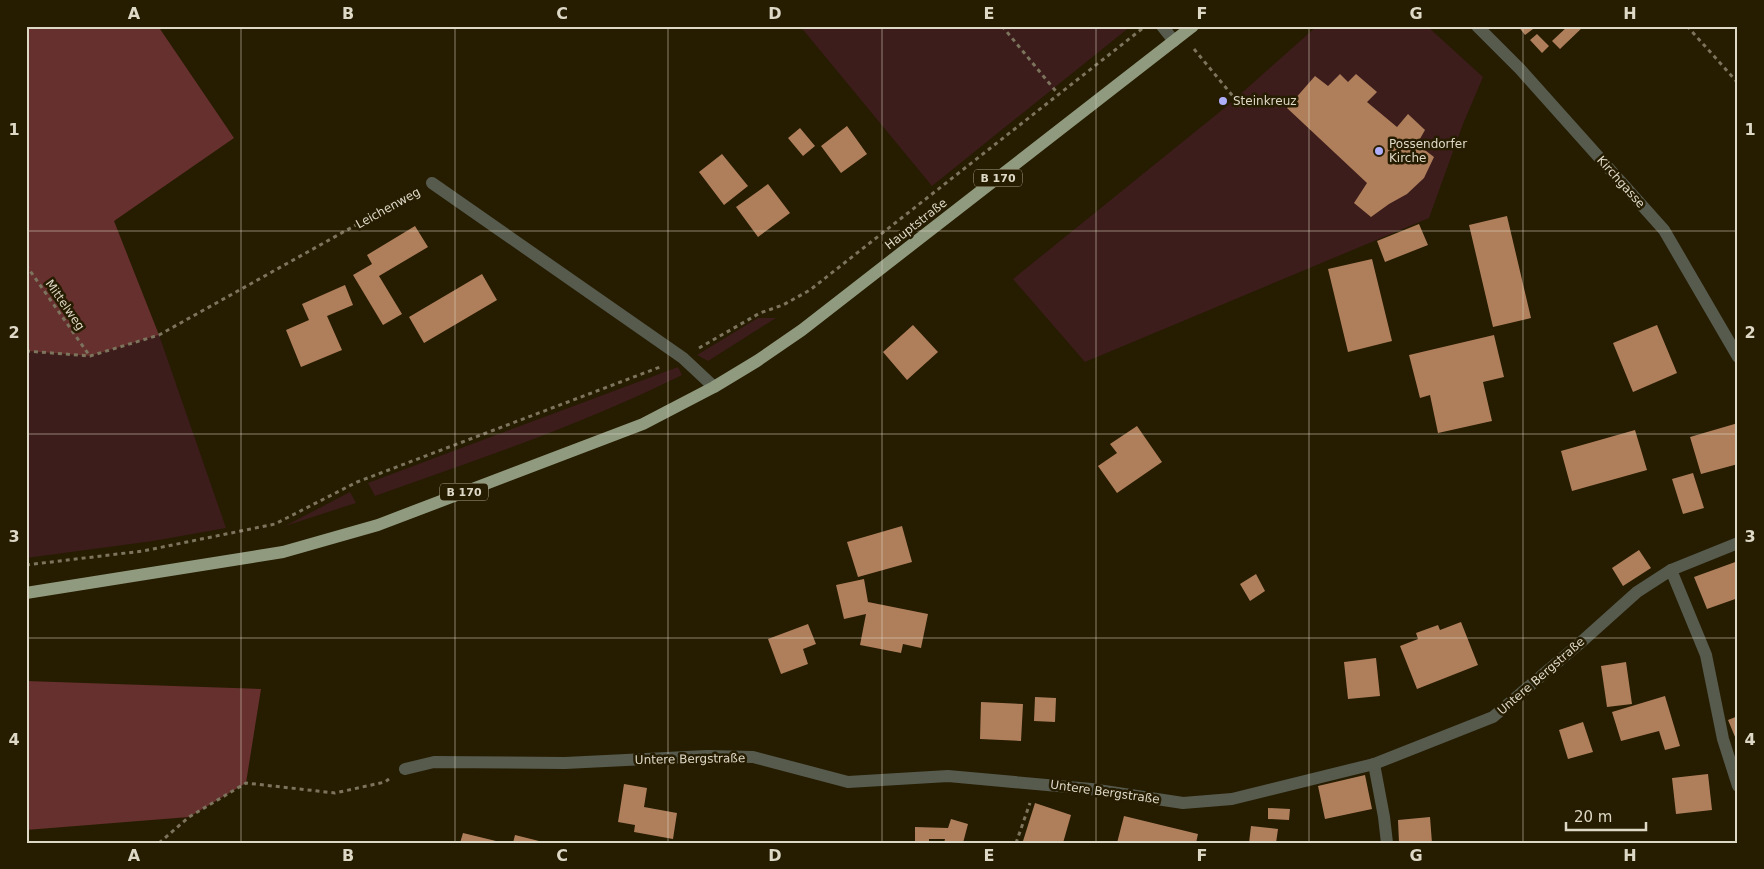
<svg xmlns="http://www.w3.org/2000/svg" width="1764" height="869" font-family="'DejaVu Sans',sans-serif">
<rect width="100%" height="100%" fill="#261c00"/>
<!-- green -->
<path fill="#3c1d1b" d="M800,26H1131L932,186Z
M1317,26H1427L1483,77L1463,124L1429,218L1085,362L1013,279L1227,106Z
M758,318H776L708,361L697,355Z
M159,335L226,528L153,541L26,558V351L90,356Z
M678,367L682,375C584,424 479,459 375,496L368,483Z
M350,492L356,503L285,526Z"/>
<!-- forest -->
<path fill="#65302e" d="M26,26H158L234,138L114,221L159,335L90,356L26,351Z
M26,681L261,689L246,783L189,817L26,830Z"/>
<!-- building -->
<path fill="#af7f5c" d="M1518,26H1530L1533,29L1525,35Z
M1568,26H1584L1560,49L1552,41Z
M1537,34L1549,46L1542,53L1530,40Z
M1340,74L1348,82L1356,74L1377,92L1367,102L1397,127L1408,114L1425,130L1417,144L1434,157L1424,178L1407,194L1389,204L1371,217L1354,203L1367,183L1287,108L1315,76L1328,86Z
M847,126L867,154L841,173L821,146Z
M800,128L815,146L803,156L788,138Z
M722,154L748,186L724,205L699,172Z
M768,184L790,213L758,237L736,207Z
M1507,216L1531,318L1493,327L1469,225Z
M1419,224L1428,245L1385,262L1377,241Z
M415,226L428,247L379,276L402,314L383,325L353,275L372,264L367,255Z
M1372,259L1392,341L1348,352L1328,269Z
M482,274L497,300L424,343L409,317Z
M345,285L353,305L327,316L342,350L301,367L286,330L309,320L302,304Z
M913,325L938,352L907,380L883,352Z
M1657,325L1677,373L1633,392L1613,343Z
M1494,335L1504,377L1483,382L1492,421L1438,433L1430,395L1420,398L1409,355Z
M1738,423V464L1701,474L1690,437Z
M1137,426L1162,462L1117,493L1098,466L1117,453L1110,444Z
M1635,430L1647,470L1572,491L1561,451Z
M1693,473L1704,508L1683,514L1672,479Z
M902,526L912,562L858,577L847,542Z
M1639,550L1651,568L1623,586L1612,568Z
M1738,561V598L1707,609L1694,577Z
M1256,574L1265,591L1250,601L1240,584Z
M864,579L868,602L928,614L921,648L903,644L901,653L860,645L866,614L844,619L836,585Z
M1461,622L1478,665L1417,689L1400,646L1418,639L1416,633L1438,625L1440,630Z
M808,624L816,644L803,649L808,664L781,674L768,639Z
M1376,658L1380,696L1348,699L1344,662Z
M1626,662L1632,704L1607,707L1601,666Z
M1665,696L1680,746L1665,750L1659,731L1621,741L1612,712Z
M1035,697L1056,698L1055,722L1034,721Z
M981,702L1023,704L1021,741L980,739Z
M1738,716V744L1728,720Z
M1583,722L1593,752L1568,759L1559,730Z
M1708,774L1712,810L1676,814L1672,778Z
M1365,775L1372,809L1325,819L1318,786Z
M624,784L647,788L644,807L677,813L673,839L634,832L635,825L618,822Z
M1035,803L1071,815L1063,843H1028L1023,841Z
M1268,808L1290,809L1289,820L1268,819Z
M1124,816L1198,834L1196,843H1117Z
M1430,817L1432,843H1399L1398,820Z
M951,819L968,824L963,843H944L945,839H929V843H915V827L948,828Z
M1251,826L1278,829L1276,843H1249Z
M463,833L496,841L495,843H460Z
M515,835L543,842V843H513Z"/>
<g fill="none" stroke-linecap="round" stroke-linejoin="round">
<!-- path -->
<path stroke="#7c745d" stroke-width="3" stroke-dasharray="4 4" stroke-linecap="butt" d="M1002,26L1059,95
M1687,26L1738,83
M1194,49L1241,106
M26,265L89,355
M699,348L760,313L783,305L810,290L1143,28
M26,351L90,356L159,335L415,192
M26,565L143,551L275,524L357,482L660,367
M159,843L189,817L246,783L335,793L385,782L389,779
M1016,843L1030,803"/>
<!-- lane -->
<path stroke="#565b4e" stroke-width="12" d="M1162,26L1174,41
M432,183L683,358L714,387
M1671,570L1706,655L1723,739L1738,786
M1374,764L1384,817L1387,843"/>
<!-- street -->
<path stroke="#565b4e" stroke-width="12" d="M1477,26L1520,69L1664,230L1738,357
M405,769L434,762L565,763L707,756L753,757L848,782L948,776L1091,789L1183,803L1232,799L1374,764L1493,717L1579,644L1637,592L1671,570L1738,543"/>
<!-- primary -->
<path stroke="#909a7f" stroke-width="12" d="M26,593L283,552L378,525L643,424L714,387L757,361L802,330L1193,26"/>
</g>
<!-- grid -->
<path fill="none" stroke="#ded8c7" stroke-width="1" stroke-opacity="0.55" d="M241,26V843M455,26V843M668,26V843M882,26V843M1096,26V843M1309,26V843M1523,26V843M26,231H1738M26,434H1738M26,638H1738"/>
<!-- markers -->
<g fill="#aeaefb" stroke="#261c00" stroke-width="2">
<circle cx="1223" cy="101" r="5"/>
<circle cx="1379" cy="151" r="5"/>
</g>
<g text-anchor="middle" stroke-width="5" stroke-linejoin="round" paint-order="stroke">
<!-- shield labels -->
<g fill="#261c00" stroke="#a7a08b" stroke-width="1">
<rect x="974" y="169.5" width="48" height="17" rx="4"/>
<rect x="440" y="483.5" width="48" height="17" rx="4"/>
</g>
<g font-size="11" font-weight="bold" fill="#ded8c7">
<text x="998" y="182">B 170</text>
<text x="464" y="496">B 170</text>
</g>
<!-- poi labels -->
<g font-size="12" fill="#ded8c7" stroke="#261c00" text-anchor="start">
<text x="1233" y="105">Steinkreuz</text>
<text x="1389" y="148">Possendorfer<tspan x="1389" dy="14">Kirche</tspan></text>
</g>
<!-- street labels -->
<g font-size="12" fill="#ded8c7" stroke="#261c00">
<text transform="translate(1621 182) rotate(48)" y="4">Kirchgasse</text>
<text transform="translate(388 208) rotate(-29)" y="4">Leichenweg</text>
<text transform="translate(916 224) rotate(-38)" y="4">Hauptstraße</text>
<text transform="translate(65 305) rotate(55)" y="4">Mittelweg</text>
<text transform="translate(1541 676) rotate(-41)" y="4">Untere Bergstraße</text>
<text transform="translate(690 759) rotate(-1)" y="4">Untere Bergstraße</text>
<text transform="translate(1105 792) rotate(8)" y="4">Untere Bergstraße</text>
</g>
</g>
<!-- border -->
<rect width="1764" height="869" fill="none" stroke="#261c00" stroke-width="55"/>
<!-- scale -->
<path d="M1566 822v8h80v-8" fill="none" stroke="#ded8c7" stroke-width="2.5"/>
<text x="1574" y="822" font-size="15" fill="#ded8c7" stroke="#261c00" stroke-width="4" paint-order="stroke">20 m</text>
<rect x="28" y="28" width="1708" height="814" fill="none" stroke="#ded8c7" stroke-width="2"/>
<g font-size="16" text-anchor="middle" font-weight="bold" fill="#ded8c7">
<text x="134" y="19">A</text>
<text x="348" y="19">B</text>
<text x="562" y="19">C</text>
<text x="775" y="19">D</text>
<text x="989" y="19">E</text>
<text x="1202" y="19">F</text>
<text x="1416" y="19">G</text>
<text x="1630" y="19">H</text>
<text x="14" y="135">1</text>
<text x="1750" y="135">1</text>
<text x="14" y="338">2</text>
<text x="1750" y="338">2</text>
<text x="14" y="542">3</text>
<text x="1750" y="542">3</text>
<text x="14" y="745">4</text>
<text x="1750" y="745">4</text>
<text x="134" y="861">A</text>
<text x="348" y="861">B</text>
<text x="562" y="861">C</text>
<text x="775" y="861">D</text>
<text x="989" y="861">E</text>
<text x="1202" y="861">F</text>
<text x="1416" y="861">G</text>
<text x="1630" y="861">H</text>
</g>
</svg>
